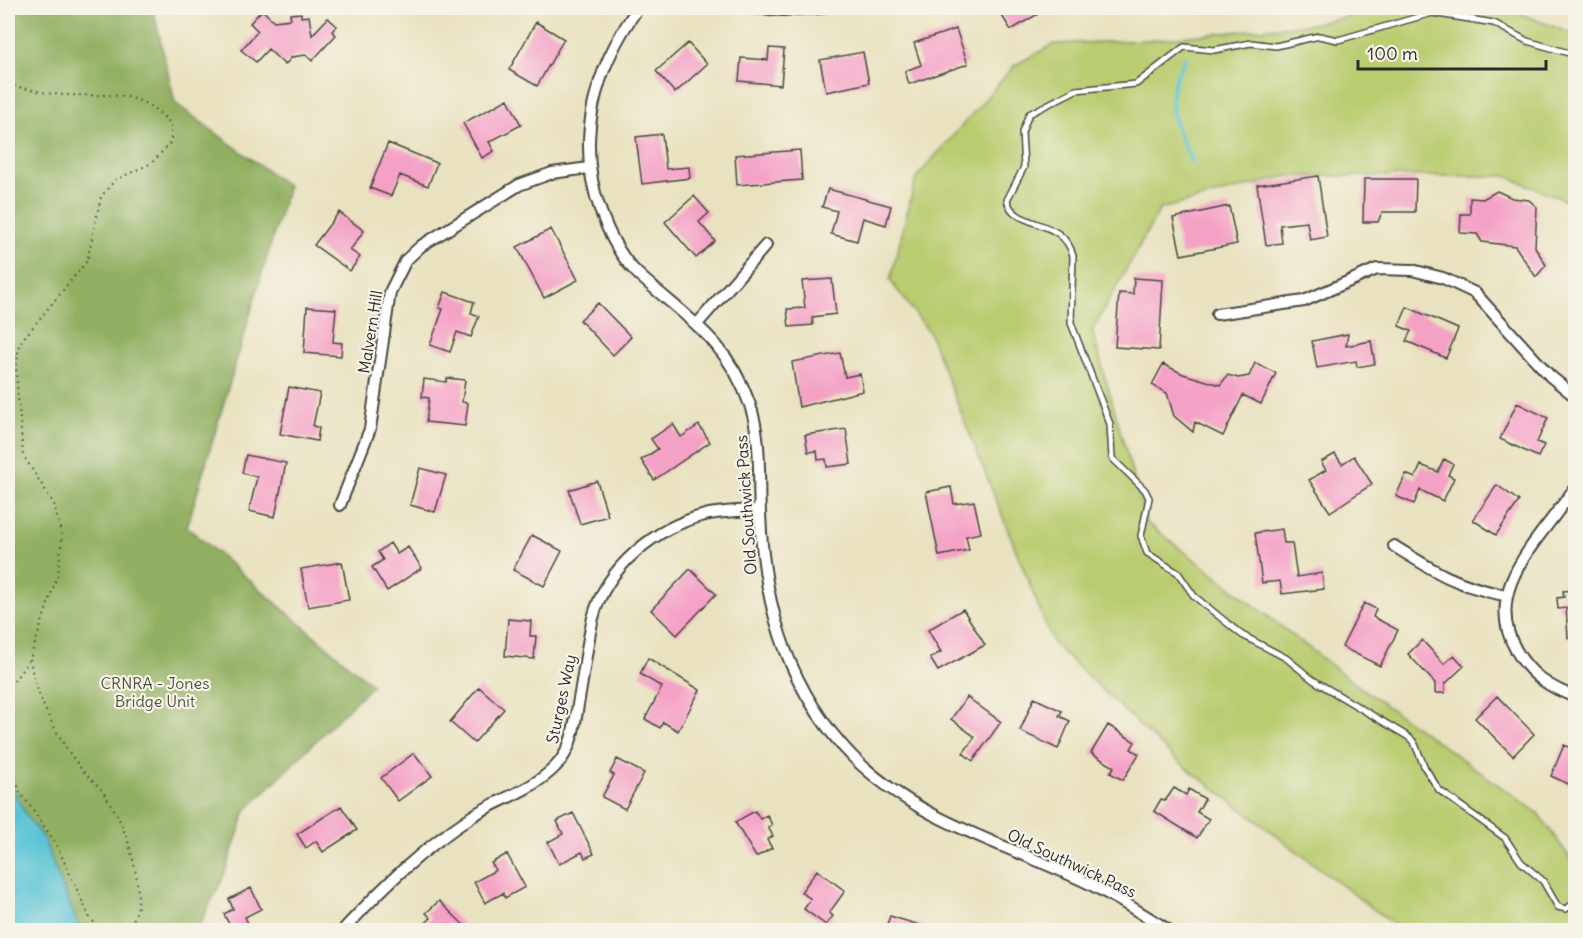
<svg xmlns="http://www.w3.org/2000/svg" width="1583" height="938" font-family="Delius,sans-serif">
<rect width="100%" height="100%" fill="#f7f3e8"/>
<filter id="ink" filterUnits="userSpaceOnUse"><feTurbulence type="fractalNoise" baseFrequency=".0167" numOctaves="2"/><feDisplacementMap in="SourceGraphic" scale="12" xChannelSelector="R" yChannelSelector="G"/><feConvolveMatrix kernelMatrix="1 2 1 2 8 2 1 2 1" color-interpolation-filters="sRGB"/></filter>
<filter id="wash" filterUnits="userSpaceOnUse"><feTurbulence type="fractalNoise" baseFrequency=".008" numOctaves="4" result="noise"/><feDisplacementMap in="SourceGraphic" scale="24" xChannelSelector="R" yChannelSelector="G"/><feGaussianBlur stdDeviation="1.35" result="paint"/><feColorMatrix in="noise" values="0 0 0 0 0 0 0 0 0 0 0 0 0 0 0 0 0 1.4 0 .05"/><feComposite in="paint" operator="in"/></filter>
<g filter="url(#wash)">
<rect width="100%" height="100%" fill="#e9e2c0"/>
<!-- green -->
<path fill="#b9cc6f" stroke="#727c4d" stroke-width="1.5" d="M1390,8H1506L1575,35V204L1505,176H1288L1160,209L1092,331L1146,522L1353,682L1538,813L1575,865V930H1401L1175,759L1053,643L929,332L890,280L916,178L1015,65L1054,44L1150,40L1312,24Z"/>
<!-- forest -->
<path fill="#92b062" stroke="#5e6e46" stroke-width="1.5" d="M8,8H153L175,103L288,186L187,527L372,685L246,810L223,878L197,930H64L8,802Z"/>
<!-- water -->
<path fill="#5ac4d6" stroke="#427880" stroke-width="1.5" d="M8,779L28,818L43,838L80,930H8Z"/>
<g fill="none" stroke-linecap="round" stroke-linejoin="round">
<!-- stream -->
<path stroke="#5ac4d6" stroke-width="4" d="M1186,56C1184,66 1176,73 1174,83C1166,110 1180,138 1192,162"/>
</g>
<g id="blocks">
<!-- building -->
<path fill="#f4a1c6" d="M997,8H1048L1011,30Z
M262,10L274,21L291,19L290,14L301,13V17L309,16L312,35L328,18L337,26L332,31L336,35L312,61L306,55L292,57L285,65L268,49L256,62L241,50L258,31L250,23Z
M536,22L564,39L537,86L509,70Z
M956,29L968,64L909,84L905,71L921,65L914,43Z
M688,43L707,64L675,93L656,71Z
M769,48L784,49L781,85L739,81L741,58L768,60Z
M863,52L869,83L826,92L820,60Z
M508,99L521,125L489,142L494,151L482,158L463,123Z
M662,134L666,169L689,167L690,178L642,184L636,137Z
M388,143L437,163L428,186L400,175L391,196L370,188Z
M800,150L802,180L737,185L735,155Z
M1318,176L1327,237L1310,240L1307,222L1280,225L1282,243L1266,245L1257,185Z
M1364,179H1416L1415,212H1382L1378,222H1363Z
M828,189L891,206L886,225L863,218L857,241L831,234L837,211L822,207Z
M1497,191L1512,198L1529,200L1537,207L1535,247L1546,265L1536,277L1515,246L1482,242L1477,234L1460,233L1461,214H1470V198L1483,199Z
M694,196L709,213L699,222L715,241L696,258L665,222Z
M1229,206L1237,244L1181,255L1173,218Z
M339,212L364,231L350,250L360,257L350,271L314,245Z
M551,229L578,280L544,298L517,247Z
M1134,278L1163,280L1159,350L1115,347L1119,293L1133,294Z
M832,279L836,314L812,317L813,325L789,327L787,309L805,308L802,281Z
M445,292L474,302L471,313L479,316L471,337L457,332L450,352L430,345L443,309L439,308Z
M598,303L631,337L613,355L580,320Z
M307,307L336,309L333,342L342,343L341,356L304,353Z
M1407,307L1458,329L1446,358L1406,341L1411,331L1399,326Z
M1348,334L1346,346L1371,341L1375,364L1357,367L1356,361L1317,368L1312,341Z
M840,353L845,377L860,374L863,391L799,407L792,362Z
M1255,363L1276,373L1261,404L1243,395L1223,436L1195,422L1193,432L1174,416L1167,393L1152,385L1163,364L1183,374L1220,385L1228,375L1238,378L1249,376Z
M447,378L465,380L462,402L468,403L465,426L426,422L429,398L422,397L424,379L446,382Z
M289,387L320,393L313,426L319,428L317,441L280,434Z
M1517,403L1548,418L1537,442L1544,445L1538,457L1500,439Z
M673,424L681,437L699,425L710,442L654,480L641,460L658,449L651,439Z
M846,429L851,464L827,467L826,459L818,460L817,451L808,452L805,435Z
M1335,454L1342,464L1354,456L1372,484L1330,512L1309,480L1326,470L1321,462Z
M246,455L286,463L275,517L249,511L257,477L242,473Z
M1444,459L1453,464L1448,475L1454,478L1443,501L1420,490L1414,504L1396,496L1406,474L1415,478L1421,465L1438,472Z
M420,468L446,475L435,512L410,505Z
M597,481L608,516L580,524L569,490Z
M1497,485L1519,501L1496,535L1473,520Z
M951,487L954,504L974,501L981,533L966,536L969,550L939,556L926,492Z
M1282,529L1284,543H1292L1297,577L1322,573L1324,589L1282,594L1280,581L1262,583L1255,533Z
M532,535L562,551L544,586L513,570Z
M390,543L397,554L408,547L422,568L387,591L372,567L383,560L378,552Z
M342,562L349,600L308,607L301,569Z
M690,569L716,594L677,635L651,610Z
M1575,590V638H1568L1566,608L1558,609L1557,598L1564,597L1563,591Z
M1364,603L1376,609L1373,617L1398,630L1380,666L1342,647Z
M963,609L985,645L938,671L930,658L941,652L928,630Z
M508,619L531,621L530,636H536L534,659L505,656Z
M1422,640L1444,664L1454,655L1464,666L1445,684V693H1435V683L1408,654Z
M648,658L700,690L678,731L663,722L660,728L645,719L662,687L640,674Z
M479,687L504,709L474,743L450,722Z
M1497,696L1534,734L1513,756L1475,718Z
M967,697L1001,722L973,761L963,753L975,737L951,719Z
M1034,698L1062,711L1059,716L1070,721L1058,749L1020,731Z
M1108,725L1135,742L1131,749L1139,754L1123,780L1110,773L1114,767L1091,753Z
M1564,745L1575,750V787L1551,776Z
M414,753L432,776L398,801L381,778Z
M617,759L644,773L625,809L602,797L614,775L610,773Z
M1174,788L1186,795L1189,789L1205,799L1197,812L1209,819L1197,838L1154,811L1161,799L1165,801Z
M341,806L357,830L323,852L316,841L306,848L297,834Z
M755,811L760,819L767,815L772,825L768,827L773,836L767,840L772,848L756,857L735,822Z
M573,813L594,854L585,858L582,852L559,864L548,842L563,834L557,821Z
M507,854L525,887L505,898L503,893L485,903L474,882L496,870L491,863Z
M817,870L845,891L829,913L833,916L826,925L804,909L811,899L801,892Z
M251,888L261,909L245,917L251,930H232L224,914L233,909L229,899Z
M439,901L469,930H418L431,918L426,913Z
M890,916L929,928V930H885Z"/>
</g>
</g>
<g filter="url(#ink)">
<use href="#blocks" fill-opacity="0" stroke="#484641" stroke-width="1.5"/>
<g fill="none" stroke-linecap="round" stroke-linejoin="round">
<defs>
<path id="lane" d="M1576,55L1527,41L1494,23L1432,13L1338,40L1319,36L1276,46L1251,43L1214,50L1184,47L1136,84L1076,90L1029,114L1022,132L1024,167L1007,200C1014,230 1063,216 1073,256L1071,323L1110,424L1112,458L1145,490L1149,498L1141,536L1147,553L1178,573L1194,596L1242,635L1286,658L1313,680L1407,736L1414,742L1425,768L1439,790L1505,838L1521,862L1543,881L1558,907L1566,909L1576,902"/>
<path id="street" d="M638,8C595,68 574,140 601,212C609,234 621,258 638,274C686,318 727,339 750,405C762,440 758,477 760,513C763,604 787,689 852,756C920,824 1006,843 1090,884C1117,898 1143,914 1168,930
M749,8L783,10L821,8
M1217,314L1304,301L1377,269L1412,270L1443,278L1475,293L1550,376L1576,397
M698,323L766,245
M1576,486C1544,536 1480,587 1516,650C1530,675 1550,688 1576,697
M340,505L370,429L390,292L406,260L421,246L519,185L552,173L589,168
M1394,546C1434,571 1457,586 1504,595
M345,928C386,884 420,851 471,817C498,799 532,791 556,766C573,749 575,721 579,699C584,672 587,644 593,618C606,567 656,527 705,515C722,511 742,511 759,510"/>
</defs>
<!-- lane casing -->
<use href="#lane" stroke="#484641" stroke-width="8"/>
<!-- street casing -->
<use href="#street" stroke="#484641" stroke-width="14"/>
<!-- path -->
<path stroke="#484641" stroke-width="2" stroke-dasharray="1.5 4.5" stroke-linecap="butt" d="M8,85C27,88 48,95 68,95C113,97 136,87 171,124V142L152,163L115,180L101,197L87,261L19,344L16,372L23,455L54,504L62,538L58,573L30,659L8,689
M30,659C35,697 59,741 83,771C89,778 97,784 102,791C125,821 139,867 138,904C137,913 132,923 128,930
M8,757L20,792L55,842L90,918L101,930"/>
<!-- lane -->
<use href="#lane" stroke="#fff" stroke-width="5"/>
<!-- street -->
<use href="#street" stroke="#fff" stroke-width="10"/>
</g>
</g>
<g text-anchor="middle" stroke-width="4.5" stroke-linejoin="round" paint-order="stroke">
<!-- street labels -->
<g font-size="16" fill="#2b2b2b" stroke="#f7f3e8">
<text transform="translate(370 332) rotate(-81)" y="6">Malvern Hill</text>
<text transform="translate(746 505) rotate(-94)" y="6">Old Southwick Pass</text>
<text transform="translate(561 699) rotate(-78)" y="6">Sturges Way</text>
<text transform="translate(1072 863) rotate(25)" y="6">Old Southwick Pass</text>
</g>
<!-- park labels -->
<g font-size="16" fill="#4e533c" stroke="#f7f3e8">
<text x="155" y="689">CRNRA - Jones<tspan x="155" dy="18">Bridge Unit</tspan></text>
</g>
</g>
<!-- margin -->
<rect width="1583" height="938" fill="none" stroke="#f7f3e8" stroke-width="30"/>
<!-- scale -->
<path d="M1358 60v9h188v-9" fill="none" stroke="#2b2b2b" stroke-width="3"/>
<text x="1367" y="60" font-size="18" fill="#2b2b2b" stroke="#f7f3e8" stroke-width="4.5" paint-order="stroke">100 m</text>
</svg>
